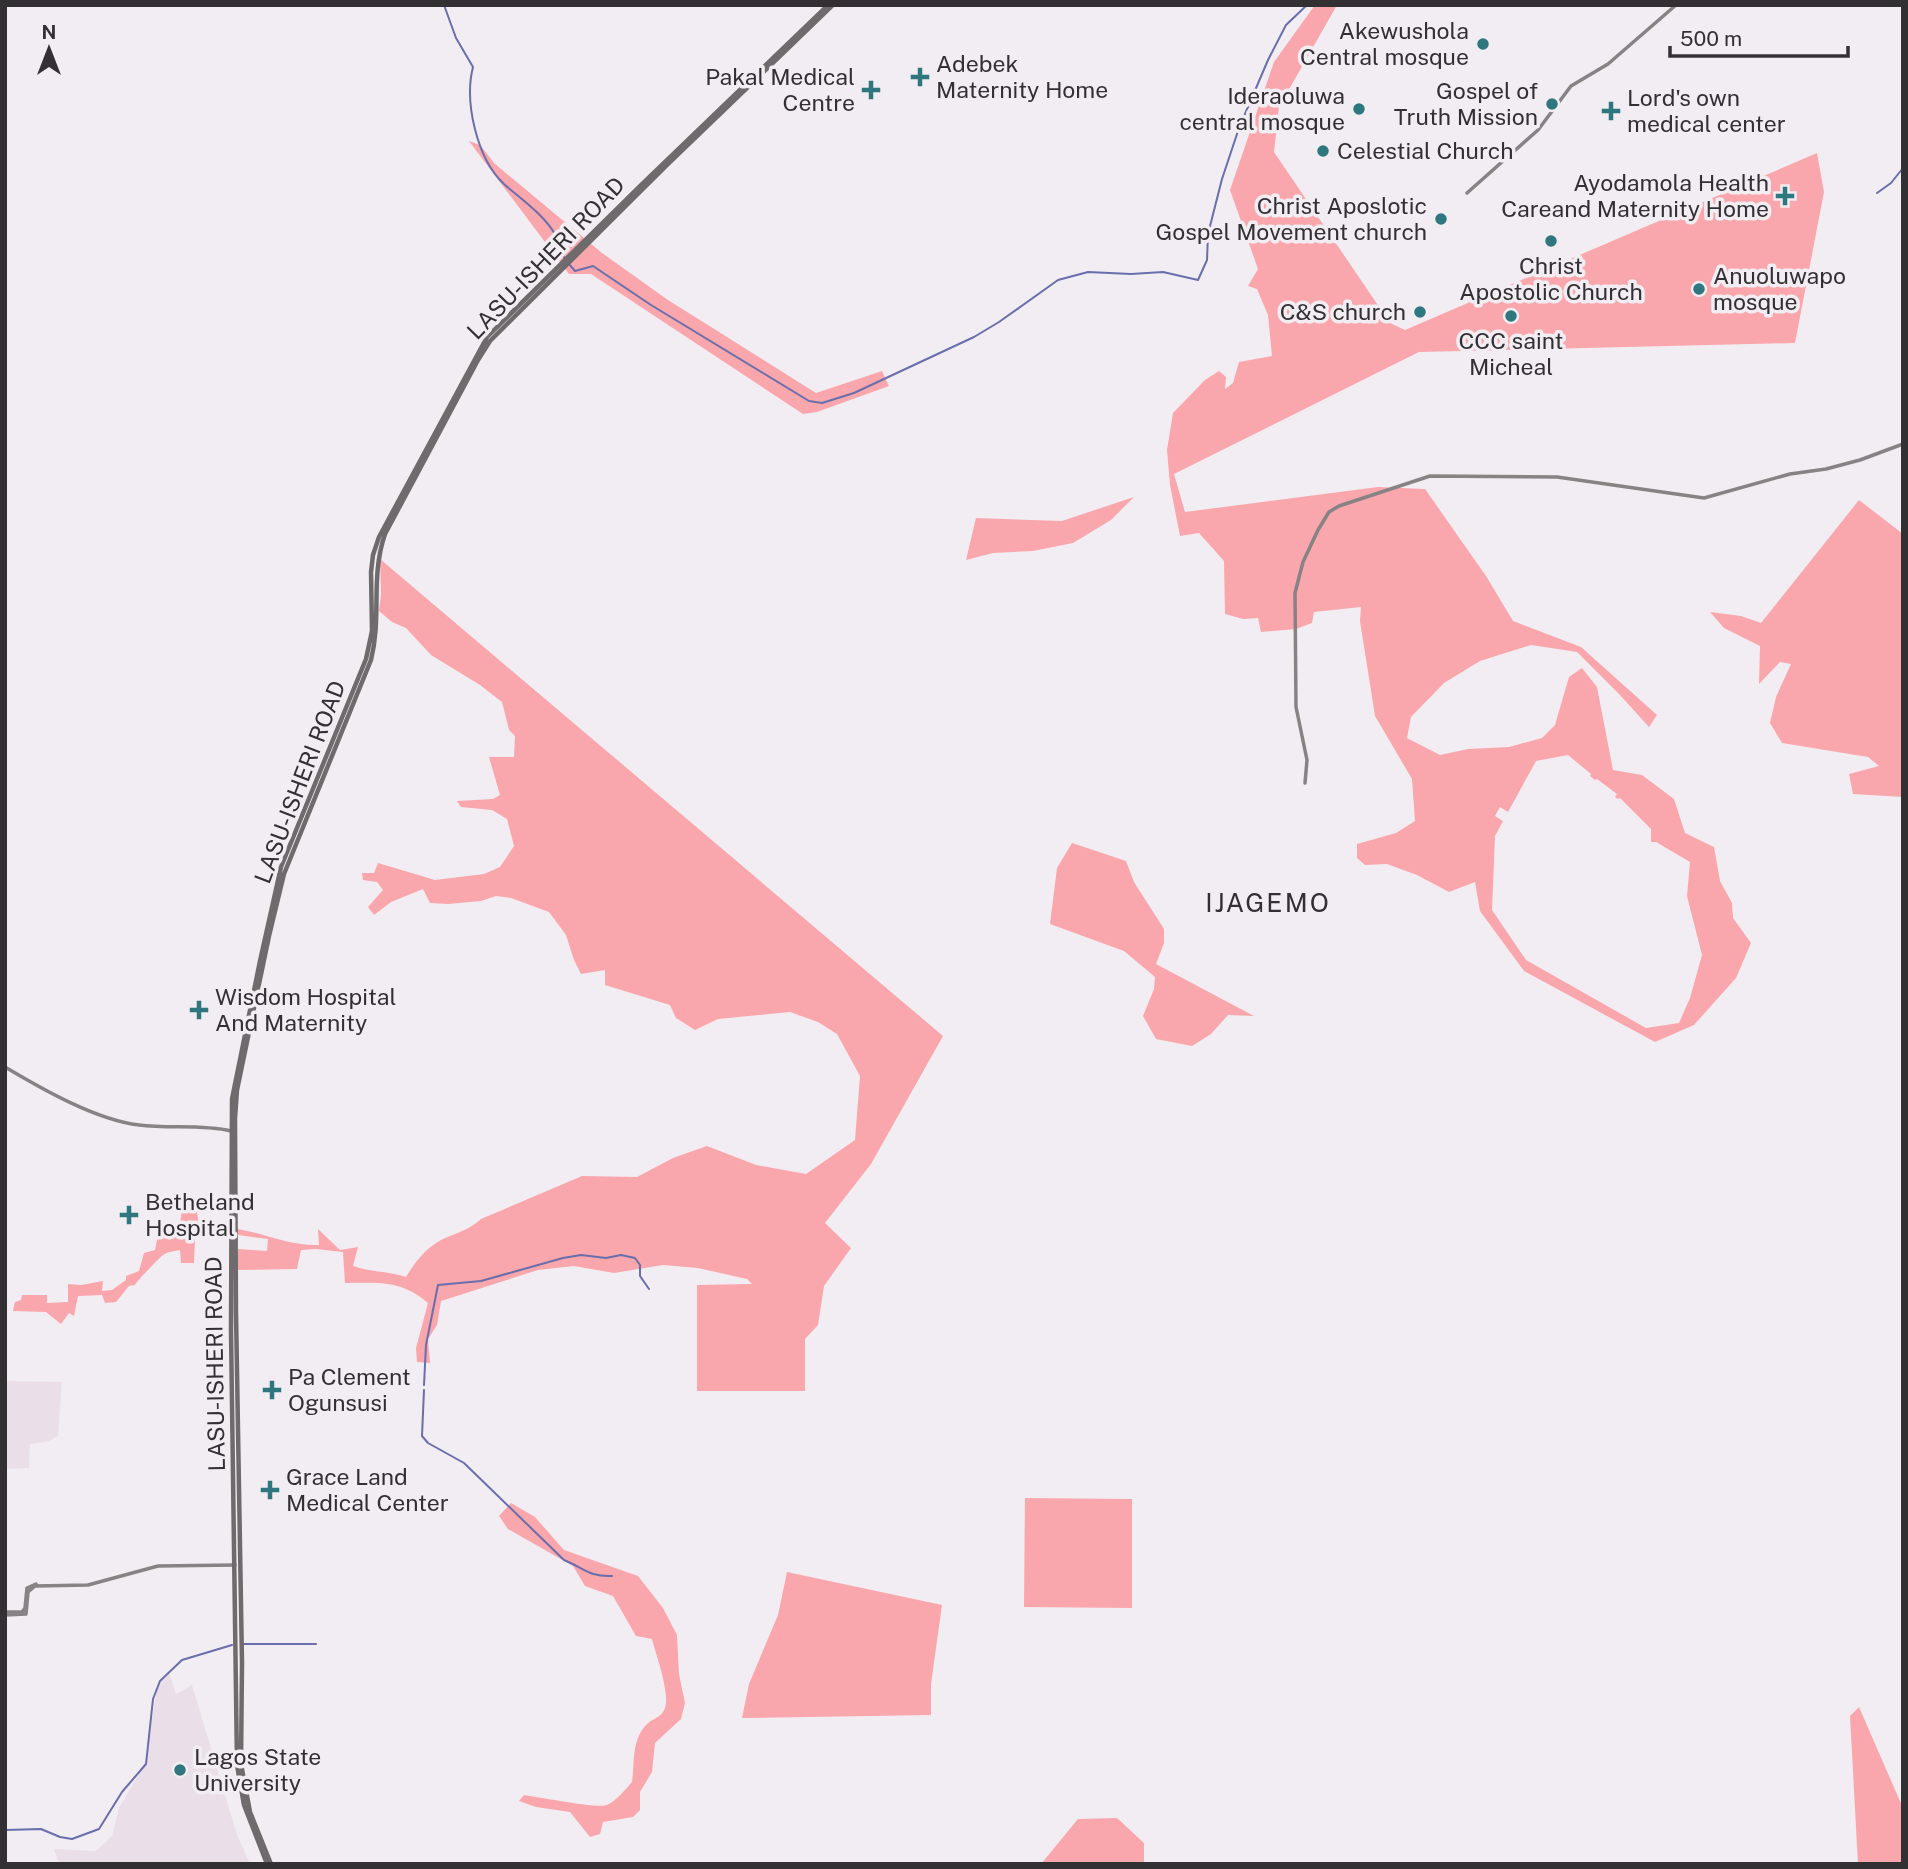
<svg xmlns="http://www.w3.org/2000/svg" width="1908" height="1869" font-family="'Public Sans',sans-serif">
<rect width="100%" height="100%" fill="#f2edf2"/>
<!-- built -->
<path fill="#eadfe9" d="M5,1381L62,1382L58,1436L49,1441L30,1444L29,1468L5,1469Z
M169,1673L176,1694L192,1685L237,1835L250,1864H59L54,1849L96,1851L112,1836L119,1808L146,1762L156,1693L161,1682Z"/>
<!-- green -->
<path fill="#f9a7ac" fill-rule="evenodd" d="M1315,5H1337L1279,107L1274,152L1390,323L1405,330L1817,153L1824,192L1795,343L1419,352L1174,474L1185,512L1378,487L1425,489L1486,576L1513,621L1581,647L1657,715L1649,727L1620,695L1577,652L1531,645L1480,661L1444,683L1411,717L1407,738L1440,755L1468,749L1509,747L1542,738L1555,725L1569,677L1582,668L1597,687L1613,770L1642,775L1674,799L1685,833L1714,847L1720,881L1732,903L1733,918L1751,943L1736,978L1694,1025L1655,1042L1524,971L1480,911L1475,882L1449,892L1417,875L1387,864L1365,865L1357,858V844L1396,833L1415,821L1412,779L1375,716L1360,621L1361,607L1314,612L1312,623L1296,629L1261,632L1258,618L1243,619L1225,614L1224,561L1199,533L1180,536L1170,485L1167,450L1173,413L1205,380L1219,371L1226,377L1225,389L1233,383L1239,362L1272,356L1268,315L1257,289L1248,286L1258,269L1230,190L1274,62ZM1568,755L1591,774L1590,776L1595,780L1597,779L1617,794L1615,797L1618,799L1620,798L1651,829V842H1656L1690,862L1687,896L1702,955L1690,998L1679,1023L1646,1028L1526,960L1492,910L1495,836L1503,821L1495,816L1500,807L1508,812L1536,761Z
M469,141L480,145L495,164L602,253L668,300L816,393L882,371L889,386L817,412L803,414L591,274H569Z
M1134,497L1111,520L1073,543L1033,551L993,553L966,560L976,518L1062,521Z
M1859,500L1903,534V797L1853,794L1849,774L1879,766L1868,757L1782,743L1770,723L1776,697L1791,664L1780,662L1759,684L1760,646L1724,628L1710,612L1741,616L1761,623Z
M380,559L943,1036L871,1164L825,1223L851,1248L824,1286L818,1325L805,1339V1391H697V1285L752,1284L747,1279L698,1268L663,1265L614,1273L574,1266L538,1270L441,1301L437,1325L428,1339L430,1363L417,1362L416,1348L428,1303C401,1280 379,1283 345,1283L343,1252L316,1249L301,1250L297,1269L237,1270L238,1249L267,1251L268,1239L238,1235V1229C266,1234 290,1246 319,1245L318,1229L340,1250L358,1247L353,1266C370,1272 388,1271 406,1277C415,1262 426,1248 441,1240C456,1233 469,1230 481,1219L582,1176L637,1177L673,1158L707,1146L756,1165L806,1174L855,1140L860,1076L837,1034L818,1022L790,1012L718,1019L695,1030L676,1018L670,1005L605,985V970L581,974L574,960L566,935L549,912L511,898L496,896L481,901L448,904L430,903L423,889L391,902L374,915L368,907L383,890L377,882L363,880L362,873H374L378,863L435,880L484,874L500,867L514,846L507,819L492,810L461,807L457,801L493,799L500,795L489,757H514L515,736L509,730L502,702L480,685L431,655L406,628L392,622L379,611L381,594Z
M1072,843L1126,861L1134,882L1164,929V943L1156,964L1254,1016L1228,1015L1211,1034L1192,1046L1156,1039L1143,1016L1154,989L1155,977L1124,951L1050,924L1057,868Z
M182,1209L197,1212L199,1226L236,1229V1236L213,1233L195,1237L194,1263H181L180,1250C175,1251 167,1252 163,1255C159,1258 137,1281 135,1285L129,1286L116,1302L105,1303L102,1295L78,1296L74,1316L69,1313L61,1324L46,1312L13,1311L15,1302L21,1300L22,1295H47V1303L68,1302V1284L81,1285L103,1281L102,1291L112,1290L126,1280V1276L139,1271L144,1253L155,1250L160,1225L180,1224Z
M1025,1498L1132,1499V1608L1024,1607Z
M511,1503L535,1517L564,1550L638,1576L663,1608L677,1635L679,1674L685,1703L681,1719L655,1743L652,1772L640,1792V1810L633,1817L603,1822L600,1834L590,1837L570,1812L536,1807L519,1801L524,1795C539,1797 598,1809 607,1805C617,1800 625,1790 632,1782C635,1762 631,1742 646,1725C652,1718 662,1718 665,1708C670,1692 656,1655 652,1639L636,1636L613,1596L585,1586L573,1566L508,1529L499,1516Z
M787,1572L942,1605L931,1684V1715L742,1718L749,1684L778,1615Z
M1859,1707L1903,1808V1864H1858L1850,1716Z
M1117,1818L1144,1843V1864H1041L1078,1819Z"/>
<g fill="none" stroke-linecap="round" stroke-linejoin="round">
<!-- stream -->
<path stroke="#696eac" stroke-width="2" d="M444,5L456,38L473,67C464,102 477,159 504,184C521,199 543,214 555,234C559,242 560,251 565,259
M1877,193L1891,183L1903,168
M569,264L575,271L593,266L651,305L809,401L822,403L854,393L974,337L999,322L1058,280L1088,272L1131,274L1163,272L1198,280L1207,260L1208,234L1222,179L1239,128L1268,60L1286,25L1307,5
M424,1385L426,1345L438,1285L481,1281L563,1258L581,1255L606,1258L621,1255L635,1258L640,1265V1276L649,1289
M424,1390L422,1436L428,1443L464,1463L564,1560C584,1568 589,1577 612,1576
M242,1644H316
M5,1830L41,1829L60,1837L72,1839L99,1829L122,1792L146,1764L153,1699L160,1681L182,1660L232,1645"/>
<!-- secondary -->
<path stroke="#878385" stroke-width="3.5" d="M1467,193L1538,130L1571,86L1608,64L1676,5
M1305,783L1307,760L1296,707L1295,593L1303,562L1318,530L1329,512L1339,506L1430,476L1557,477L1704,498L1790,474L1826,469L1860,460L1903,444
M5,1067C42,1089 96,1120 139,1125C169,1129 202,1124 231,1131
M5,1612H22L25,1608L27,1588L36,1584
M5,1615L26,1614L28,1592L35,1586L88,1585L158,1566L235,1565"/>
<!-- primary -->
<path stroke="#6f6a6c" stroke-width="4.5" d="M267,1864L244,1805L237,1765L231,1331L232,1099L260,961L281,867L366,659L372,631L371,572L373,555L379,537L487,337L641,185L828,5
M271,1864L250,1812L241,1764L242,1663L236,1312L235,1118L237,1090L269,936L284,874L371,660C382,616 370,578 385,534L478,360L490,341L666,166L833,5"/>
</g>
<!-- markers -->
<g fill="#2f777f" stroke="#f2edf2" stroke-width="2.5">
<circle cx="1483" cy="44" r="7"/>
<path d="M916.5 66.5h7v7h7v7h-7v7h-7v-7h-7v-7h7z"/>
<path d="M867.5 79.5h7v7h7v7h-7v7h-7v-7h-7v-7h7z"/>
<circle cx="1552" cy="104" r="7"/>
<circle cx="1359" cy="109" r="7"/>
<path d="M1607.5 100.5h7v7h7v7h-7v7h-7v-7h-7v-7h7z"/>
<circle cx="1323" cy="151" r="7"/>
<path d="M1781.5 185.5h7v7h7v7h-7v7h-7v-7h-7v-7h7z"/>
<circle cx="1441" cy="219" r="7"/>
<circle cx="1551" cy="241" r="7"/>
<circle cx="1699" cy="289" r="7"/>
<circle cx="1420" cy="312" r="7"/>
<circle cx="1511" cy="316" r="7"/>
<path d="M195.5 999.5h7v7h7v7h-7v7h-7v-7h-7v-7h7z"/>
<path d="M125.5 1204.5h7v7h7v7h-7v7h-7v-7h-7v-7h7z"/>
<path d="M268.5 1379.5h7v7h7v7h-7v7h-7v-7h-7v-7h7z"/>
<path d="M266.5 1479.5h7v7h7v7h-7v7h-7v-7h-7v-7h7z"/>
<circle cx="180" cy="1770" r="7"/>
</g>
<g text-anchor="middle" stroke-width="7" stroke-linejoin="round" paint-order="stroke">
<!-- poi labels -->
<g font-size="23" fill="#323032" stroke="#f2edf2" text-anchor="start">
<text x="1469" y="39" text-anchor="end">Akewushola<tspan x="1469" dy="26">Central mosque</tspan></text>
<text x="936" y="72">Adebek<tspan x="936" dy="26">Maternity Home</tspan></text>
<text x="855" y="85" text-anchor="end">Pakal Medical<tspan x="855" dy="26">Centre</tspan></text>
<text x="1538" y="99" text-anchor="end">Gospel of<tspan x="1538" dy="26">Truth Mission</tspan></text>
<text x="1345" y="104" text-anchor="end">Ideraoluwa<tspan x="1345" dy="26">central mosque</tspan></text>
<text x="1627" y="106">Lord's own<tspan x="1627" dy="26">medical center</tspan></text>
<text x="1337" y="159">Celestial Church</text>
<text x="1769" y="191" text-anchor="end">Ayodamola Health<tspan x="1769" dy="26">Careand Maternity Home</tspan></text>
<text x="1427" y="214" text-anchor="end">Christ Aposlotic<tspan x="1427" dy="26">Gospel Movement church</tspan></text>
<text x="1551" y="274" text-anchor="middle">Christ<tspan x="1551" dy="26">Apostolic Church</tspan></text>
<text x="1713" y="284">Anuoluwapo<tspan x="1713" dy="26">mosque</tspan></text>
<text x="1406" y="320" text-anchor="end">C&amp;S church</text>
<text x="1511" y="349" text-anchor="middle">CCC saint<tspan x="1511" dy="26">Micheal</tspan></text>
<text x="215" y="1005">Wisdom Hospital<tspan x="215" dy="26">And Maternity</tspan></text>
<text x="145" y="1210">Betheland<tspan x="145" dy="26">Hospital</tspan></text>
<text x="288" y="1385">Pa Clement<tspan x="288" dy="26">Ogunsusi</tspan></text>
<text x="286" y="1485">Grace Land<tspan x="286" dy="26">Medical Center</tspan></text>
<text x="194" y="1765">Lagos State<tspan x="194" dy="26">University</tspan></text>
</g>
<!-- street labels -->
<g font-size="23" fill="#323032" stroke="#f2edf2">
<text transform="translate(546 258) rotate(-46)" y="8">LASU-ISHERI ROAD</text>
<text transform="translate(300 782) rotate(-69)" y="8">LASU-ISHERI ROAD</text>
<text transform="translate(215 1364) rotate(-91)" y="8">LASU-ISHERI ROAD</text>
</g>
<!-- quarter labels -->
<g font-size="26" letter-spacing="2" fill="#323032" stroke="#f2edf2">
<text x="1268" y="912">IJAGEMO</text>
</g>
</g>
<!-- border -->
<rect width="1908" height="1869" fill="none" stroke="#323032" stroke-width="14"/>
<!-- north arrow -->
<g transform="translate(49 49)" stroke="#f2edf2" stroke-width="5" paint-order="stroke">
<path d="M0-5L12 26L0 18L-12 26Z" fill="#323032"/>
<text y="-10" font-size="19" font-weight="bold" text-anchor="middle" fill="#323032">N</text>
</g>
<!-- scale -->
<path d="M1670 46v10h178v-10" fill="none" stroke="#323032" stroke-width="3.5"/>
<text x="1680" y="46" font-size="21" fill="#323032" stroke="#f2edf2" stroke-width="5" paint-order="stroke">500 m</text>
</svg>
